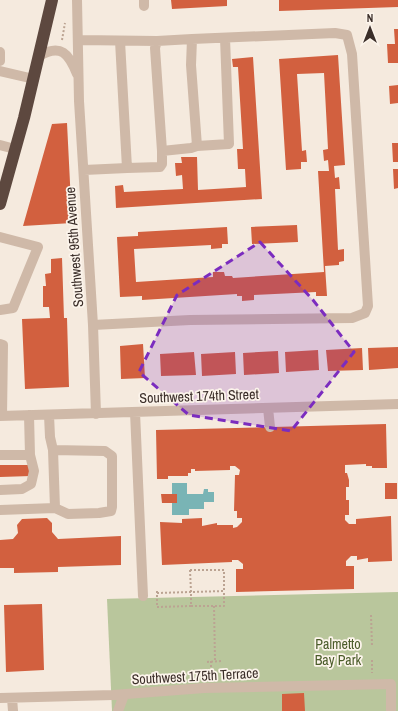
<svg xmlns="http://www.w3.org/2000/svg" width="398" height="711" font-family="'Archivo Narrow',sans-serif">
<rect width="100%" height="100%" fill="#f5eade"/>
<!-- green -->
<path fill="#b9c69c" d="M398,592V711H112L107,599Z"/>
<!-- water -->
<path fill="#79b4b5" d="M172,483H187V494H203L204,489H208V492H214V502H204V509H189V515H172V503L177,502L176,494H172Z"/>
<!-- building -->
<path fill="#d2603f" d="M171,0H227V6L172,9Z
M279,0H398V7L279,11Z
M394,29H398V63H388L387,44H395Z
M338,55L345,165L334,166L335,178L339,177L340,189H335L338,250L344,249V261L339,262V265L325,266L327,296H316V292L254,295V300L242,301V296H237V294L142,300V296L120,297L117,237L138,236V232L227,227L228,244H222V248L211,249V245L134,249L136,282L213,277V272H224L225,276H232L233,278L324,272L318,171H329L328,160L324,161L323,150L328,149L324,73L297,74L302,151L306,150L307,162H301V169L286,170L279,59Z
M253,57L262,199L116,208L115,186L123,185L124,192L183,189L182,175L176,176L175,163H182L181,157H197L198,190L246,187L245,169H238L237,149H243L238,67H233L232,59Z
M398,85V103L390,104L389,86Z
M67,123L72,223L23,226L52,124Z
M392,143H398V162H393Z
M393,169H398V188L394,189Z
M297,225L298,242L252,244L251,227Z
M62,258L64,318H67L69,387L25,389L22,319L50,318L49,307H43V286H46L45,274L51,273V259Z
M143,344L145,378L121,379L120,346Z
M398,347V368L369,370L368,348Z
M362,348L363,370L328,371L326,350Z
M318,350L319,370L286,372L285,352Z
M278,351L279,373L244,375L243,353Z
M194,352L196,375L161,376L160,354Z
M235,352L236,374L202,376L201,354Z
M386,424L387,468H372V466H366V464L345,465V473H347L349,480V487H346V500H349V515H345V520L349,524H356V519L391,516L392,561L368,562V558L357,560V556H351L346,561V566H354V589L236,592V569H243V564L238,560H232V562L162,565L160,522L182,523V519L202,518V526L217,523V525H233V528L237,527L242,522V518H237V511H234L235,475H239L240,470L235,466H230V470L195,471V469H191V473H188V476H168V479H157L156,430Z
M0,465H31V476L0,477Z
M385,483H397V499H385Z
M161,494H177V503H162Z
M47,518L52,523V532L58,539L121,536V565L58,567V572L14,573V568H0V540L13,539L18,533L17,525L22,519Z
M42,604L44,670L6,672L4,605Z
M304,693L305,711H282V694Z"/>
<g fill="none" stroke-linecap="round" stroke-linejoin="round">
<!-- path -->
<path stroke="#bba392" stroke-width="2" stroke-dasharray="2 2" stroke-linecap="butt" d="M62,40L65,23
M190,570H224V591L191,592Z
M157,591V607L191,606V592L157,593
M191,606H224V591
M214,606L215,661
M371,615L372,646
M372,660V673
M211,661V678
M207,662L222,661"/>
<!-- minor -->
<path stroke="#cfb9a8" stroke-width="10" d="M77,0L79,101L93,325L96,414
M144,0V6
M79,40L157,41
M120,41L127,168L160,167L162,164V151
M0,52V61
M39,56C61,43 69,54 77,74
M0,71L34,79
M0,145L15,149
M197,146L229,144L225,38
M84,170L127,168
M0,237L38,247L13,308L0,310
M93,325L190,320L352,318L365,313L368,306L352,54L347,35L335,33L192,39L191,65L197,146L191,148L162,151L155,48L157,41L192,39
M0,344L3,345L2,416
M268,408L270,427
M135,412L143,596
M0,416L398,404
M53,450L55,508
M0,455H30L29,415
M0,490L22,489L31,484L34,471L30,455
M0,510L55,508L68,514L99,513L111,511L112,507V456L105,451L53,450L50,437L49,415
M0,698L113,695L204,688L391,684V711
M12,698L13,711
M118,711L124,695"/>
<!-- highway -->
<path stroke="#5d483f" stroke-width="12" d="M0,204L24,118L52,0"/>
</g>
<!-- marked area -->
<path fill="#7b2cbf" fill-opacity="0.2" stroke="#7b2cbf" stroke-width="3" stroke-dasharray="8 5" stroke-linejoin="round" d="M260,242L313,300L354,352L291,431L189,415L139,372L177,295Z"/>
<g text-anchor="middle" stroke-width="3.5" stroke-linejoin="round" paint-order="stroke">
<!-- street labels -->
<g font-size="14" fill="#3b2e29" stroke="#fcf4eb">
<text transform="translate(74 247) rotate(-94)" y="5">Southwest 95th Avenue</text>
<text transform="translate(199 396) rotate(-2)" y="5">Southwest 174th Street</text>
<text transform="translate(195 676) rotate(-3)" y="5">Southwest 175th Terrace</text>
</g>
<!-- park labels -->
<g font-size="14" fill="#4b5c2a" stroke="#fcf4eb">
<text x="338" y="649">Palmetto<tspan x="338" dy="16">Bay Park</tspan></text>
</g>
</g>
<!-- north arrow -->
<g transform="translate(370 28)" stroke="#fcf4eb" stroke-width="3" paint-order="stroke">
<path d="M0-3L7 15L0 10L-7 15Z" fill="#3b2e29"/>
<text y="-6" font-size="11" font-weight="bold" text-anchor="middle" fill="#3b2e29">N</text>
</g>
</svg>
